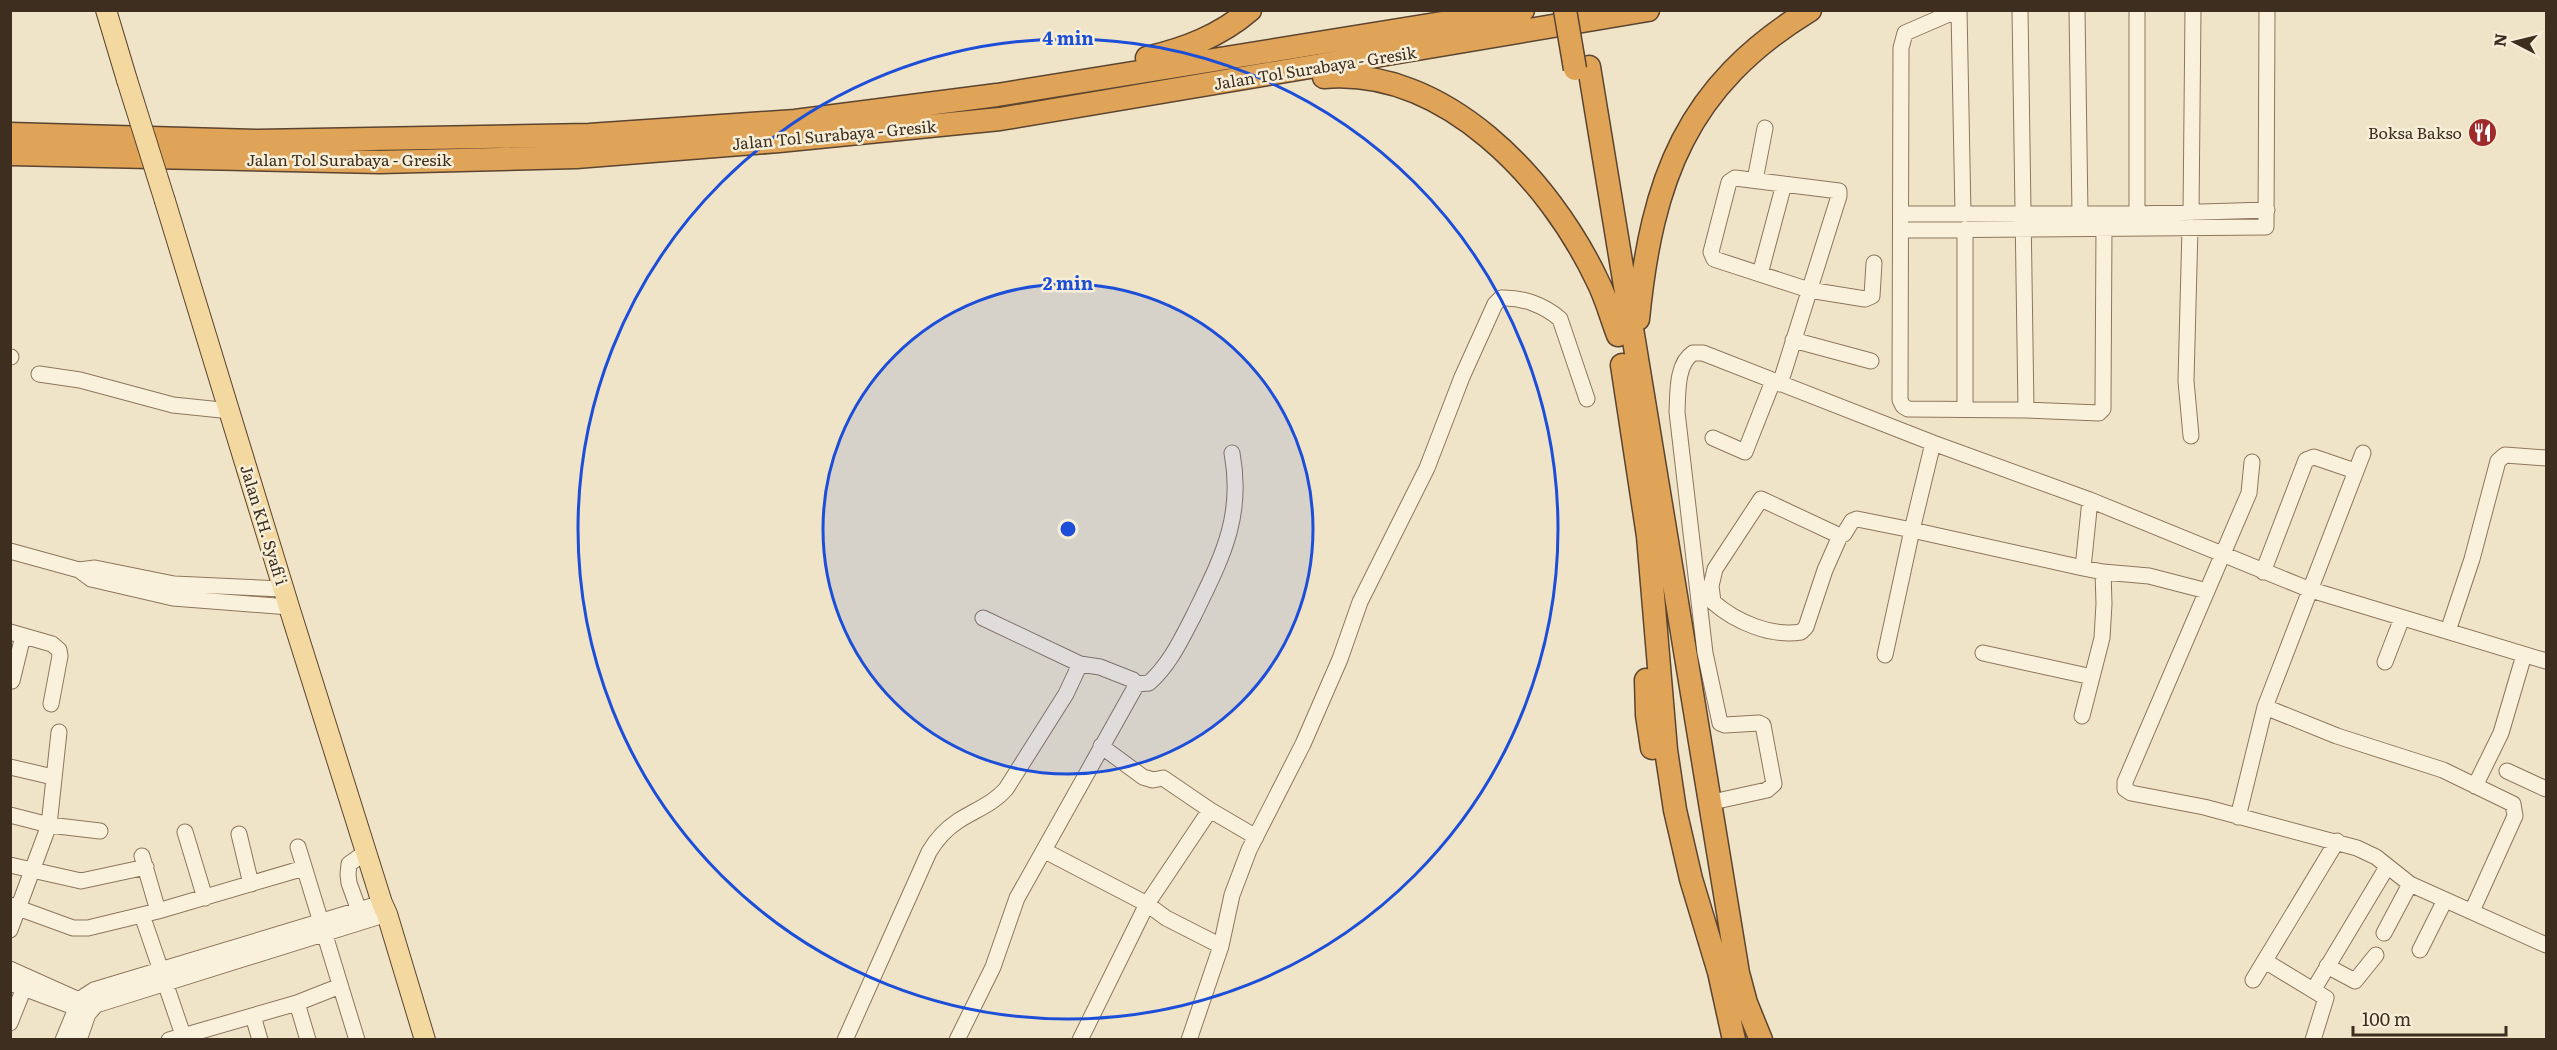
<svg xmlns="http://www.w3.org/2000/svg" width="2557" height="1050" font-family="Literata,serif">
<rect width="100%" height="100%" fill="#f0e4c8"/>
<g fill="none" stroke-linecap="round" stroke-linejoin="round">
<defs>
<path id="minor" d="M1958,10L1905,33L1901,48L1900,400L1903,406L1908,409L2026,410L2099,413L2103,409V403L2104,228
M1959,10L1963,214
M2020,10L2026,410
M2077,10L2080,214
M1755,180L1765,128
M2191,213L2193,10
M1901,214H2137L2267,210
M2137,214V10
M2190,228L2186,381L2191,436
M1901,230L2266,227L2267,10
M1760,274L1784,184
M1793,340L1871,361
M10,357H11
M39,374L80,380L173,405L231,411
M1780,384L1839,196V191L1735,178L1729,182L1711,252L1714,259L1809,290L1865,299L1872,296L1874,263
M1965,409V229
M1713,438L1745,452L1773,381
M2252,462L2249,493L2125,782V789L2131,793L2204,807L2357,848L2376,857L2410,884L2546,945
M1840,536L1825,570L1806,627L1801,632C1771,637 1736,622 1713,602L1711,586L1715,569L1761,499L1840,536L1844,534L1852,521L1857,519L1912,530L1933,443
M10,551L79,570L91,579L173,598L289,607
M79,570L95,568L174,584L283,589
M2103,572L2149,576L2207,591
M2263,572L2306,460L2314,457L2355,471
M2448,631L2472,559L2498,461L2505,455L2546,458
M10,632L52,644L59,650L60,656L51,704
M1983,653L2092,677
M1885,655L1912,530L2083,568
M2385,662L2402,618
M12,681L23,636
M1137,684L1149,683C1170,664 1181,640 1194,615C1221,559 1244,518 1232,453
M2265,707L2337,736L2443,770L2513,804L2515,816L2472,911
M2082,716L2102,638L2104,604L2103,572L2083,568L2090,500
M1101,746L1143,777L1153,780L1163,778L1210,810L1256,837
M10,767L53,777
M2507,771L2546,789
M2475,786L2501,733L2524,655
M1708,803L1767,790L1774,784L1763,725L1759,723L1725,725L1720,723L1705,653L1677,412C1678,394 1676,364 1693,353H1703L1933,443L2090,500L2308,589L2546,661
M10,815L49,825L100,831
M2238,817L2265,707L2363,453
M185,832L205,898
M239,834L251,884
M298,847L357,1040
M1045,851L1147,904L1166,918L1221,946L1232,895L1249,850L1303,744L1340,659L1360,602L1427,468L1462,377L1495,304L1501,298C1522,297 1544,305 1560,319L1587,399
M142,856L158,911
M10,865L81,881L146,867
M10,905L73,928H88L158,911L304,868
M142,915L183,1035
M362,919L349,883L348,874L349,864L366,852
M10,930L49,825L59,732
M2384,933L2410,884
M2420,950L2445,900
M2265,961L2326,998L2313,1040
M2327,966L2355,981L2376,955
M10,969L88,1004
M2253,980L2337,841
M10,983L77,1008
M2314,989L2387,867
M297,1003L308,1040
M253,1016L260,1040
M10,1023L24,988
M63,1040L80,999L94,990L382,903
M79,1040L88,1014L96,1005L387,914
M169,1040L297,1003L340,986
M845,1040L929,852C936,840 946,829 958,821C975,810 993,804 1006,789L1066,694L1080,664
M957,1040L993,967L1017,898L1137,684L1133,680L1100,667L1080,664L983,618
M1080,1040L1147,904L1210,810
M1189,1040L1221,946"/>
<path id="major" d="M106,10L127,80
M165,201L289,607L382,903L387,914L425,1040"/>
<path id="highway" d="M1147,58C1185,49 1220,36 1250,10
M1589,67L1738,973L1746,1003L1761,1040
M1324,77C1445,67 1549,179 1597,280C1606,297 1611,317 1618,335
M10,134L258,141L589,135L795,121L997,95L1523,10
M10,154L380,162L576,157L779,141L1000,119L1648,10
M1638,319C1652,179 1686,86 1810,10
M1622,365L1648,536L1666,750L1675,810L1691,879L1719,972L1734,1040
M1646,680L1647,715L1652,748"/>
</defs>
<!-- minor casing -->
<use href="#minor" stroke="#8d765c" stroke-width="17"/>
<!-- major casing -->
<use href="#major" stroke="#5b4430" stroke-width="22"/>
<!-- highway casing -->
<use href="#highway" stroke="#5b4430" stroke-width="25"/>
<!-- minor -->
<use href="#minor" stroke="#faf1dc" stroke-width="15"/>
<!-- major -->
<use href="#major" stroke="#f3d9a0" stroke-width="20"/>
<!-- highway -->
<use href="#highway" stroke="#e0a458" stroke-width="22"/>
<defs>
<path id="major-bridge" d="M127,80L165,201"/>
<path id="highway-bridge" d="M1565,10L1575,69"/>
</defs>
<!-- major-bridge casing -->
<use href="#major-bridge" stroke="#5b4430" stroke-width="22" stroke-linecap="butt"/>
<!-- highway-bridge casing -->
<use href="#highway-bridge" stroke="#5b4430" stroke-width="25" stroke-linecap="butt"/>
<!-- major-bridge -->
<use href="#major-bridge" stroke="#f3d9a0" stroke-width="20"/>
<!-- highway-bridge -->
<use href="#highway-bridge" stroke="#e0a458" stroke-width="22"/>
</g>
<!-- distance rings -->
<circle cx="1068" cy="529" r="245" fill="#1d4ed8" fill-opacity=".12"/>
<g fill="none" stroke="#1d4ed8" stroke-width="3">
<circle cx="1068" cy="529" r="245"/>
<circle cx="1068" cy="529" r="490"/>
</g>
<!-- icons -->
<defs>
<symbol id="restaurant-disc" viewBox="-11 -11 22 22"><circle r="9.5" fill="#9e2a2b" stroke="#f7eed8"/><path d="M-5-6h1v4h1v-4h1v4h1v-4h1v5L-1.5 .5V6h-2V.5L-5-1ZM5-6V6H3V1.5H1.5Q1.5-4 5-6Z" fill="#fff"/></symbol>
</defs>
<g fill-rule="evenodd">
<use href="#restaurant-disc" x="2466" y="116" width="33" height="33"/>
</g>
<g text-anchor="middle" stroke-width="5" stroke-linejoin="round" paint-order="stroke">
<!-- street labels -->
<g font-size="16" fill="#3d2e20" stroke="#f7eed8">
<text transform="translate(1315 68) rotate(-9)" y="6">Jalan Tol Surabaya - Gresik</text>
<text transform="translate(834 135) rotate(-5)" y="6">Jalan Tol Surabaya - Gresik</text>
<text x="349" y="166">Jalan Tol Surabaya - Gresik</text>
<text transform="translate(264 525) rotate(73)" y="6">Jalan KH. Syafi'i</text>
</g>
<!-- poi labels -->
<g font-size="16" fill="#3d2e20" stroke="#f7eed8" text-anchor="end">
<text x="2462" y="139">Boksa Bakso</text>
</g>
</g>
<circle cx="1068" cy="529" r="9" fill="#1d4ed8" stroke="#f7eed8" stroke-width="3"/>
<g font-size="18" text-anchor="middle" font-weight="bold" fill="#1d4ed8" stroke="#f7eed8" stroke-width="5" stroke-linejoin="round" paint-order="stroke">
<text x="1068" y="45">4 min</text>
<text x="1068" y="290">2 min</text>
</g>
<!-- border -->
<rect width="2557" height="1050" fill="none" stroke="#3d2e20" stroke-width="24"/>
<!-- north arrow -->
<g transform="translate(2515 42) rotate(277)" stroke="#f7eed8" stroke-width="4.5" paint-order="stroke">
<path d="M0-4.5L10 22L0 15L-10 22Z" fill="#3d2e20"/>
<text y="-9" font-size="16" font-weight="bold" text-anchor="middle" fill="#3d2e20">N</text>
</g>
<!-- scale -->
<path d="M2353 1026v9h153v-9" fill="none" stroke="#3d2e20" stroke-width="3"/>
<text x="2362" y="1026" font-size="18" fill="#3d2e20" stroke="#f7eed8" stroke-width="4.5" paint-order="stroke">100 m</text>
</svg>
